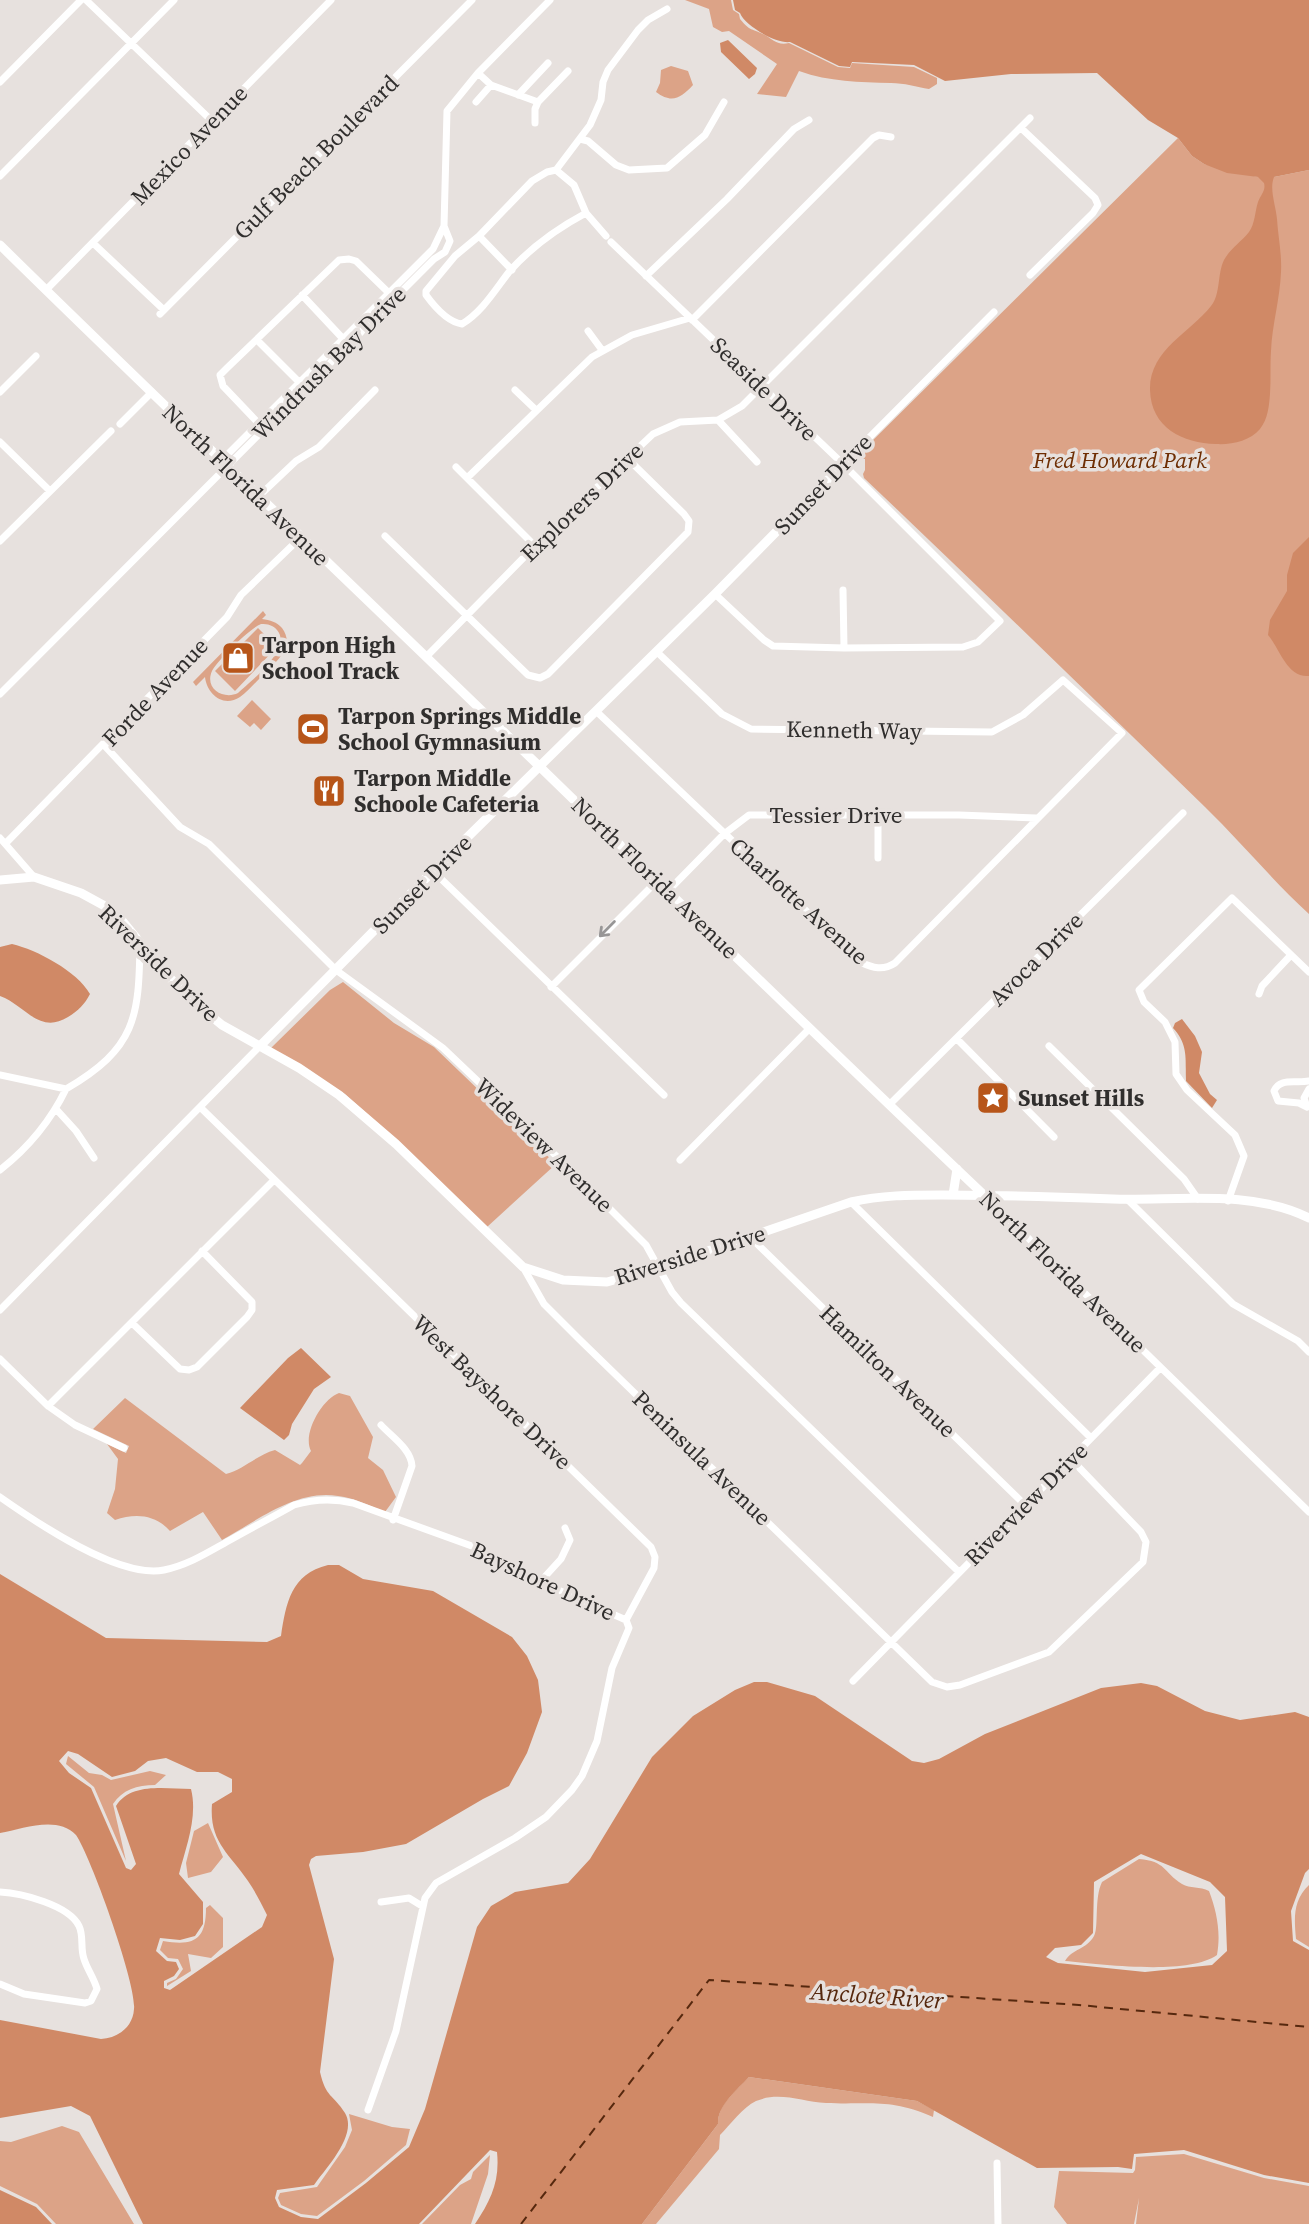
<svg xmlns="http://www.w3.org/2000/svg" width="1309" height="2224" font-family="'Source Serif 4',serif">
<rect width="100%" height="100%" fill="#e7e1de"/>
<!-- green -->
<path fill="#dca387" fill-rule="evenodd" d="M685,0H731L733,10L739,14L740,19C751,32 751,28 763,34C773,39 777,46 789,43L838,67L850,68L852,63L914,67L937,78V84L929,89C917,87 904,83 891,83C859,82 830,82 799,71L786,97L757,94L777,64L729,31L722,32L713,27L709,9Z
M671,66L688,71L693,85C681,98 672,104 656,92L660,83L661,70Z
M1178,138L1192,156L1204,164L1258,177H1274L1309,170V914C1272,880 1241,842 1205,807C1092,697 979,587 864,478L863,474L865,470V459H861L865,455V448Z
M263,611L266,615L262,619C270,620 277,622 282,628C297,648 272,665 260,678C254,684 247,692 240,697C223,708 207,694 205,677L196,686L193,682ZM261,624C268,624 273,625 277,630C293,648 251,681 238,693C224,700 204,689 212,671C217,661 250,628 261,624Z
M258,628L277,647L235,691L215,671Z
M252,700L271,719L261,730L254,723L250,727L237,716Z
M343,982L394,1023L434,1047L556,1164L487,1227L401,1144L345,1094L271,1048L330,990Z
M339,1393L350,1396L373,1437L368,1458L383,1470L396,1497L385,1512C370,1506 355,1498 338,1496C296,1489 257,1521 222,1540L203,1512L170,1531C155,1514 135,1513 115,1520L107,1513L115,1489L118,1459L107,1444L126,1453L129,1446L93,1429L125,1398L226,1474C244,1469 257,1455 275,1450L300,1465L302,1463L311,1451C302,1434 322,1399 339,1393Z
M68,1756L89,1773L102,1775L111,1780L150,1771L166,1775L155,1785C137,1785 122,1790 113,1804L126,1861L94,1787L66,1764Z
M208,1823L223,1857L211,1872L188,1878L186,1863L194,1831Z
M1139,1859C1166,1861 1163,1872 1182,1884C1190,1889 1200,1886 1209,1891C1217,1912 1221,1933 1217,1955C1187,1976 1101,1964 1065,1961C1072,1949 1087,1949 1094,1936C1099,1928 1094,1898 1102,1882Z
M1309,1885V1947L1296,1939C1294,1918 1293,1900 1309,1885Z
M210,1905L223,1918V1947L211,1958L188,1954L191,1971L167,1986V1983L176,1979L183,1969L178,1959L168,1958L160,1950L163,1941C193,1946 206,1941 206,1908Z
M749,2077L917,2101L934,2110L933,2117C889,2098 870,2105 826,2103C802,2102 780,2091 756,2101C743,2107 730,2125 720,2135L719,2149L656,2224H642L718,2124C717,2105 737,2090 749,2077Z
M349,2114L392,2127L410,2129L406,2145L364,2181L317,2216L301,2214L281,2205L278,2198L280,2193L317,2187L345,2147L352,2130Z
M62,2126L79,2132L134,2224H56L37,2204L0,2186V2141L11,2142Z
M1184,2154L1264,2178L1309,2186V2224H1136L1139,2198L1134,2224H1067L1054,2207L1059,2171L1133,2173L1135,2170L1136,2157Z
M490,2155L488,2174L471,2224H422L460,2185L471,2179L473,2172Z"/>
<!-- water -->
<path fill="#d08966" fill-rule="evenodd" d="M733,0H1309V170L1274,177C1269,189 1276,206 1277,219C1278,236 1282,254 1281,272C1280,299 1272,325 1271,351C1270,366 1271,380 1270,394C1269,406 1268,419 1260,429C1250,441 1231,445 1216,444C1183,443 1151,428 1150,390C1149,350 1191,332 1211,306C1221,294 1217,274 1224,260C1230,249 1241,242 1249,232C1255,224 1255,211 1258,202C1261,194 1266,191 1264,183L1258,177L1227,173L1204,164L1192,156L1178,138L1148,120L1097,73L1011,74L945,81L914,65L852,62L850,67L839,66L790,42C777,44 745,26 740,13L735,10Z
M728,40L757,68L755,74L749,79L721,52L720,43Z
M1309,537V676C1287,678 1280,649 1268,635L1270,620L1287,591V575L1293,553Z
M12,944C37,950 77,971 90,994C85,1004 78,1011 68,1017C39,1035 25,1005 0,996V947Z
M1182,1019L1195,1036L1202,1052L1199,1073L1210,1094L1217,1100L1212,1108L1186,1081C1185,1060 1189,1045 1173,1028L1175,1023Z
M301,1348L331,1377L314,1389L292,1424L289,1435L284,1440L240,1408L288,1358Z
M328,1565H339L363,1579L433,1591L512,1637L527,1656L538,1680L542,1712L527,1753L509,1786L483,1799L406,1844L363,1852L316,1856L311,1859L309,1865L334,1959L320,2072C326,2098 333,2094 345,2113C358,2135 326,2168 314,2185L277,2190L275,2198L279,2207L301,2217L318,2219L366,2183L409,2147L425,2109L477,1927L491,1906L515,1892L568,1883L590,1859L652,1757L693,1716L735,1690L754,1682H767L815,1696L912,1761L924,1763L939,1759L985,1734L1101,1688L1141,1683L1157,1686L1205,1711L1240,1720L1295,1712L1309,1717V1869L1305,1873L1291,1911L1293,1941L1309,1950V2183L1264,2175L1184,2150L1134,2154L1132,2169L1118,2167L1037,2168L917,2101L749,2077C737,2090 717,2106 718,2124L642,2224H475C491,2200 500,2181 497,2152L490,2150L419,2224H143L90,2116L71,2106L0,2118V2020L101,2039C118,2038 133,2027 134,2009C137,1985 91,1857 76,1835C57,1815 23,1829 0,1833V1574L106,1638L267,1642L281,1636C286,1603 291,1574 328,1565ZM68,1751L78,1754L112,1777L135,1771L148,1761L166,1758L197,1772H218L232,1779V1792L212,1804C209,1842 229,1853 248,1881C255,1891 261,1903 267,1915L262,1927L170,1990L164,1988V1981L174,1976L179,1969L176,1962L167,1961L156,1951L160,1938L180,1940L195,1936L203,1924V1902L179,1874C186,1847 198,1817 191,1789C166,1789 131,1782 116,1806L136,1864L131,1870L126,1868L91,1788L69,1773L59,1761ZM1141,1854L1210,1882L1225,1897L1227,1951L1212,1965L1145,1972L1058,1963L1046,1957L1055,1948L1081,1945L1093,1933L1094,1882Z
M0,2190L36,2207L52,2224H0Z"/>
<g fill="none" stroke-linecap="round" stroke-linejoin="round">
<!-- ferry -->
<path stroke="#56280e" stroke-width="2" stroke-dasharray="9 7" stroke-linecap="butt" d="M521,2224L709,1980L1079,2005L1309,2027"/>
<!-- minor -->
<path stroke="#fff" stroke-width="7" d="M86,0L212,121
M478,73L491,85L538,102L568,71
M0,82L81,0
M518,95L548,63
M476,102L491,85
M535,123V109L538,102
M1021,128L1095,198L1098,205L1093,213L1030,275
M580,139L588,141L616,165L629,170L667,168L705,135L724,102
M556,170L590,125L601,100L603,82L608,70L638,30L648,20L667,9
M0,176L174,0
M586,213C558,228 530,248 509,272C495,290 482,312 462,324C448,322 434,306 426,295V291L455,256L479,236L532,181L547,172L556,170L574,185L586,213L606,236
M479,236L512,270
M611,242L843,464L1000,621L978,642L963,647L844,648L773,646L764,640L715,594
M93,243L164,310
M646,276L727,199L794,129L809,120
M46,290L331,0
M302,295L347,343
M160,314L472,0
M692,320L873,138L879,135L891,137
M588,331L602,350
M257,340L301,384
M515,390L536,410
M0,392L36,356
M718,420L757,462
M120,424L152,392
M262,427L223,386L220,375L227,368L339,260L349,259L356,261L391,295
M0,442L50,491
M843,464L994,312
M227,465L225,457L433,249L444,226
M456,467L535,546
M467,478L592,357L632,335L690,318
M258,497L296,461L319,447L375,390
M385,536L528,675L540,678L548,674L688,532L689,521L684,514L627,458
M0,541L111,431
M843,590L844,648
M426,657L535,546L653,434L680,422L718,420L742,406L1030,118
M0,694L434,259L445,252L450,241L444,226L447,111L478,73L550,0
M597,712L860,962C873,968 883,971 895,963L1122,733L1063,680L1023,715L992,732L751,729L722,714L657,652
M104,745L180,827L209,844L336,970L443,1048L574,1173L646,1245L672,1292L681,1303L959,1572
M878,816V858
M0,838L34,877
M6,843L227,617L241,595L300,538
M433,871L664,1095
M667,892L724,834L749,815H959L1036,818
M551,987L656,882
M1259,994L1262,986L1291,955
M957,1039L1054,1137
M1049,1046L1184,1179L1198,1199
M0,1075L66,1089
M66,1089C136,1048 139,1018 140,942
M889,1105L1183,813
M200,1107L651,1547L655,1557L654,1568L626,1620
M1307,1107L1299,1103L1278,1101L1274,1091C1280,1077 1296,1084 1309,1081
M1307,1107L1304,1098L1309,1089
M56,1109L76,1131L94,1158
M680,1160L810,1028
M0,1170C28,1148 51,1120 66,1089
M984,1195L1309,1512
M1127,1199L1233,1304L1298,1341L1309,1352
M1228,1201L1244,1156L1235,1135L1187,1090L1176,1074L1175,1042L1165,1022L1144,1002L1139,990L1232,898L1309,972
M851,1202L1091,1438
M750,1237L1025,1505
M523,1267L544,1304L579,1339L932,1682L947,1687L960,1685L1049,1652L1143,1562L1146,1542L1141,1532L1071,1459
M0,1310L260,1046
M132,1323L180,1369L189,1370L197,1367L247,1317L252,1310V1302L202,1251
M0,1359L48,1406L75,1425L124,1448
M48,1406L273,1181
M381,1425C392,1437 411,1449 412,1466L393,1520
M0,1497C37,1523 119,1579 164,1570C189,1565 210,1551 232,1539C253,1527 273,1517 294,1505C314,1499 332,1498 353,1503L480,1549L540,1582L626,1620
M540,1582L561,1559L570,1540L565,1528
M853,1681L1160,1368
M0,1892C21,1893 69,1905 79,1926C84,1936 80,1948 84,1959C87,1969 94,1978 97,1989L91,2001L85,2003L24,1994L0,1984
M381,1902L409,1898L422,1906
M368,2110L396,2031L425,1898L436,1883L515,1838L546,1817L572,1790L582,1776L597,1741L612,1668L629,1628L626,1620
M997,2163L998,2224"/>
<!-- tertiary -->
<path stroke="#fff" stroke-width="9" d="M0,245C178,420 359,591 538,765C686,909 834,1053 984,1195
M0,880L34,877L81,893L103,905L120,918L165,973L194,1002L222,1025L299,1068L339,1095L396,1144L523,1267L563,1280L607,1282L658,1268L851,1202C882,1195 910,1195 942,1195C999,1195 1056,1197 1113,1199C1175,1201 1252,1189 1309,1218
M260,1046L433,871L715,594L843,464
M953,1195L957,1169"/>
</g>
<!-- one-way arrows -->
<defs><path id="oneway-shaft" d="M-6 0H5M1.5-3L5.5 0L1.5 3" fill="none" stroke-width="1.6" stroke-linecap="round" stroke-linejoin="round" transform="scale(1.75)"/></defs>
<use stroke="#989696" href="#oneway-shaft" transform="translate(607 929) rotate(135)"/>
<!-- icons -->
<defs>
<symbol id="shop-square" viewBox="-11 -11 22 22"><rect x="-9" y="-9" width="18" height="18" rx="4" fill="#b75519" stroke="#e7e1de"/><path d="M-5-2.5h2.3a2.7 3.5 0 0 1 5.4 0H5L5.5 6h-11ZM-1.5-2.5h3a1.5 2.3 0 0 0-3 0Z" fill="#fff"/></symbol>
<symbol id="stadium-square" viewBox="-11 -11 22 22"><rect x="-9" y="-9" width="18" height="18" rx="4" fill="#b75519" stroke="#e7e1de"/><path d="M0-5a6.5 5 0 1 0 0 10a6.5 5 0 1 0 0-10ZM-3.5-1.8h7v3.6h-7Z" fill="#fff"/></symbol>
<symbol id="restaurant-square" viewBox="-11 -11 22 22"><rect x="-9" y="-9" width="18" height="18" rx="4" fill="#b75519" stroke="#e7e1de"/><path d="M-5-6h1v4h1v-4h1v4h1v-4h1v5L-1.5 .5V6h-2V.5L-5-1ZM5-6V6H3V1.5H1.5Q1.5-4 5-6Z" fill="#fff"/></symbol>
<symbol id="sight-square" viewBox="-11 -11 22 22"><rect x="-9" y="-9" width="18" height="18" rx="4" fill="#b75519" stroke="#e7e1de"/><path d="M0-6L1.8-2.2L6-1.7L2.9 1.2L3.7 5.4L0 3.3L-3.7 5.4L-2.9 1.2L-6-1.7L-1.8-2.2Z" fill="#fff"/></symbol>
</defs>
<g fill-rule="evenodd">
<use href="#shop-square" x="219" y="639" width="38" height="38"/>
<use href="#stadium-square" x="294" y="710" width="38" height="38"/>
<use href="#restaurant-square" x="310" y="772" width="38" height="38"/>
<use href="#sight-square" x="974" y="1079" width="38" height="38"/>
</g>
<g text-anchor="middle" stroke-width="7" stroke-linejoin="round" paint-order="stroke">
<!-- street labels -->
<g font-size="23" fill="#302e2d" stroke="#e7e1de">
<text transform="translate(189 145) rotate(-46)" y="8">Mexico Avenue</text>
<text transform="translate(316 157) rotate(-45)" y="8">Gulf Beach Boulevard</text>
<text transform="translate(329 363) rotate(-45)" y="8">Windrush Bay Drive</text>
<text transform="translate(764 389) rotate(44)" y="8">Seaside Drive</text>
<text transform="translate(823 484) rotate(-46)" y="8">Sunset Drive</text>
<text transform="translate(246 485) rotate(44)" y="8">North Florida Avenue</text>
<text transform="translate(582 502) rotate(-44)" y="8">Explorers Drive</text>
<text transform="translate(155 692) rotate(-46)" y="8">Forde Avenue</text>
<text transform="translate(854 730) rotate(1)" y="8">Kenneth Way</text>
<text x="836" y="823">Tessier Drive</text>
<text transform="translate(655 878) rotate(44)" y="8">North Florida Avenue</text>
<text transform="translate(422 884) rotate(-45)" y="8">Sunset Drive</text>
<text transform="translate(799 901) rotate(42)" y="8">Charlotte Avenue</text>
<text transform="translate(1036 959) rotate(-45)" y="8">Avoca Drive</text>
<text transform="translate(159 963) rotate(44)" y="8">Riverside Drive</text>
<text transform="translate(544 1145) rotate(44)" y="8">Wideview Avenue</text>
<text transform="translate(690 1255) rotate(-17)" y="8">Riverside Drive</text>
<text transform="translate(1063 1272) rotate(44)" y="8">North Florida Avenue</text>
<text transform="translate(888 1371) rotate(44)" y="8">Hamilton Avenue</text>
<text transform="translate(492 1392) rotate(44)" y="8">West Bayshore Drive</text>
<text transform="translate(702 1458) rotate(44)" y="8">Peninsula Avenue</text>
<text transform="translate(1026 1504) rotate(-45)" y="8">Riverview Drive</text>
<text transform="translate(543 1581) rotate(25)" y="8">Bayshore Drive</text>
</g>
<!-- park labels -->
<g font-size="23" font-style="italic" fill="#6e2e03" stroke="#e7e1de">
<text x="1120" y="468">Fred Howard Park</text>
</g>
<!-- poi labels -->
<g font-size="23" font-weight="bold" fill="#302e2d" stroke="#e7e1de" text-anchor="start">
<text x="262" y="653">Tarpon High<tspan x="262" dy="26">School Track</tspan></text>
<text x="338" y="724">Tarpon Springs Middle<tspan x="338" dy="26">School Gymnasium</tspan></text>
<text x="354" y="786">Tarpon Middle<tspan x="354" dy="26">Schoole Cafeteria</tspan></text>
<text x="1018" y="1106">Sunset Hills</text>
</g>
<!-- water labels -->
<g font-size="24" font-style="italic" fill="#56280e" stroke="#e7e1de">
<text transform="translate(877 1996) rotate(4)" y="8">Anclote River</text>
</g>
</g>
</svg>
